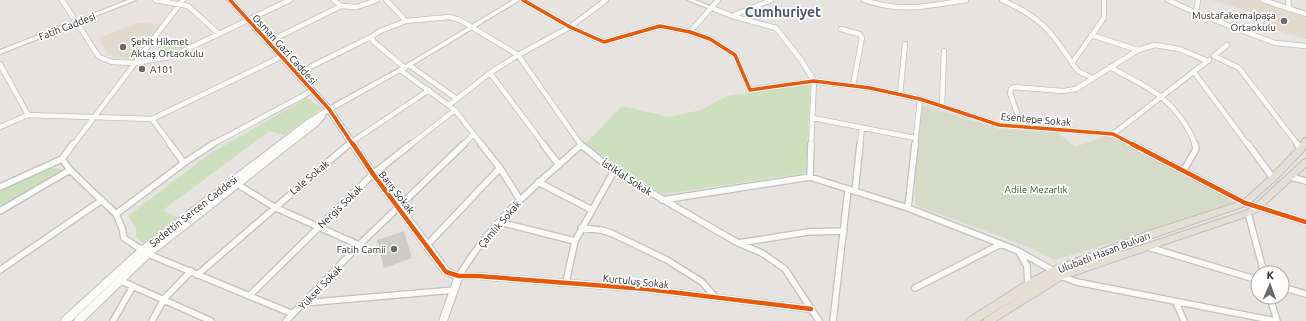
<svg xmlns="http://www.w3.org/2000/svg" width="1306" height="321" font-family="Ubuntu,sans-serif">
<rect width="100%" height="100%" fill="#e7e3e0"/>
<!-- education -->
<path fill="#e1dacf" d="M1211,0H1256L1306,16V39L1262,26V15Z
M138,23L162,24L134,58L129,59L108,55L99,38Z"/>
<!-- green -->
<path fill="#cddfbc" d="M188,37L193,43L164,55L160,49Z
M810,85L806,173L663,194L621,169L585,144L622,106L669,117L701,110L727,96Z
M307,98L322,108L284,135L269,131L163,210L177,218L144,244L136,237V228L128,216L211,153Z
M46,168H57L65,171L0,208V191Z"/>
<!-- cemetery -->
<path fill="#d5dac9" d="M922,105L999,129L1058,133L1075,147L1103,137L1113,136L1241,202L1055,260L1029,247L915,205L916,135Z"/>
<!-- building -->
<path fill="#ceccc9" d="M404,231L412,258L384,268L377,240Z"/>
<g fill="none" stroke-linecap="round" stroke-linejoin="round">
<defs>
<path id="street-far1" d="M62,0L99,57L112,62L135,63L170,57L290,0
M155,0L188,6L219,34
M334,0L341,6
M386,0L406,21L449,17L460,20L518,55L490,73L449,105
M523,0L570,27L604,42L660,26L690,32L710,39L735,55L750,90L814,81L870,88L920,99L999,125L1113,134L1134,145
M864,0C900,13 930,6 966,0
M1002,0C1038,16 1051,30 1072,63
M1168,0L1196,13L1275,43L1306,46
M1263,0L1306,14
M1288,0L1289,8
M712,8L732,16L776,28L801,60L814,81
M1196,13L1198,0
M732,16L771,0
M841,29L859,34L862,38L853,86
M690,32L718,0
M1091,35L1138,50
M371,37L374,42L405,68
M268,42L341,6L357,7L377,0
M1227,45L1214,56L1239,68L1298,145
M0,64L28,115L152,119L171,145
M409,65L457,99
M1110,67C1127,77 1146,85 1161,97C1175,108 1190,128 1195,145
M400,70L455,110L482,145
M1194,72L1248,145
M490,73L544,145
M296,74L371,37L380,31L406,21
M1092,78L1078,71L1072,63L1104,18V0
M900,95L905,44
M942,106L944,51
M813,118L915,138
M152,119L281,57
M0,127L28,115
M1022,127L1010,93L1011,89L1014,87L1063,91L1076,89L1138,50L1155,45L1179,49L1208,61
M1113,134L1209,60
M73,145L183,0
M211,145L312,91
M347,145L429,90
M410,145L455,110
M463,145L473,135
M581,145L518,55L570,27L606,0
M811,145L814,81
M860,145L862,128
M915,145L920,99"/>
<path id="street" d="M170,144L184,163
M481,144L500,168L520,200
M543,144L559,165
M580,144L614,171L738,243L762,253L785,269L819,321
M1132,144L1245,203
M1248,144L1273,178
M1297,144L1301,149
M62,159L70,170L116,214L122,228L124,238L148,254L293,314
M1184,170L1196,149L1195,144
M810,177L811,144
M1291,177L1306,181
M538,182L592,210
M237,184L274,207L359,245
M0,187L62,159L73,144
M855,192L860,144
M662,200L810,177L908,208L1001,244L1018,251L1054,271L1060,276L1077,282L1276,321
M908,208L915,144
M0,211L70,170
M1248,213L1264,273
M116,214L184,163L213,144
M499,222L575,241
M581,228L601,230L611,233L667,260L702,282L716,298
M738,243L808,232L844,231
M427,245L500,168
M1148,247L1258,280
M1019,252L1027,266L1028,285
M0,270L102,200
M197,275L349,144
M459,276H477L646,289L811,309
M459,276C493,219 533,188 581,145
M119,280L211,321
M566,282L575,241L614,171
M1282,287L1306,294
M915,288L1001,244
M250,295L373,174L411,144
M1270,297L1277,321
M1176,302L1184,321
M304,303L454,290
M113,321L133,286
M152,321L164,299L191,271
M286,321L359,245L464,144
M833,321L848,190"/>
<path id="secondary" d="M128,0H136L0,54V50Z
M227,0H233L330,106L407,64L513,0H520L411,66L333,110L376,172L402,205L449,269L462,274L463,276L447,321H439L454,278L443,274L396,209L370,176L328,113L324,115L325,117L318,125L151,256L84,321H74L75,318L137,259L71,321H61L62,318L139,248L307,120L325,109Z
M687,0H695L715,8L714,9H710Z
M1245,200L1306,219V225L1242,205L1241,203L1242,201Z"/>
<path id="primary" d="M1306,138V147L1304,151L1276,180L1248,205L1155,237L1073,268L1245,211L1251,208L1303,160L1306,159V167L1257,212L1251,215L1063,279L996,321H983L985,318L1047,279L979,321H966L968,318L1025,282L1051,268L1149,231L1242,201L1270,176L1298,147L1303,139Z"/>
</defs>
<!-- street-far1 casing -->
<use href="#street-far1" stroke="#c1c0c1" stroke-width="6"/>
<!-- street casing -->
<use href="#street" stroke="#c1c0c1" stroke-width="8"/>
<!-- secondary casing -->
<use href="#secondary" stroke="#c1c0c1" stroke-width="2"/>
<!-- primary casing -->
<use href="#primary" stroke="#bfbebd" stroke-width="2"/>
<!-- street-far1 -->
<use href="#street-far1" stroke="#fbfbfa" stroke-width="4.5"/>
<!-- street -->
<use href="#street" stroke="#fbfbfa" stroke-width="5.5"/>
<!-- secondary -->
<use href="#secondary" fill="#fbfbfa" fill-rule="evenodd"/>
<!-- primary -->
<use href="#primary" fill="#e4e0d5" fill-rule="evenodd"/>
<defs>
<path id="cycleway-far1" d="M230,0L329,109L353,145
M523,0L570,27L604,42L660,26L690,32L710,39L735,55L750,90L814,81L870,88L920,99L999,125L1113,134L1134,145"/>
<path id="cycleway" d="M353,144L373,174L446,272L459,276H477L646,289L811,309
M1132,144L1245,203L1306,222"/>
</defs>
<!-- cycleway-far1 casing -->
<use href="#cycleway-far1" stroke="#fff" stroke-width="5.5"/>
<!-- cycleway casing -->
<use href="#cycleway" stroke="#fff" stroke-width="7"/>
<!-- cycleway-far1 -->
<use href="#cycleway-far1" stroke="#e8590c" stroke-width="3.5"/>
<!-- cycleway -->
<use href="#cycleway" stroke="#e8590c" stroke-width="4.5"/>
</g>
<!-- markers -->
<g fill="#6c6b6a" stroke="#fff" stroke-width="1.5">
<circle cx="1284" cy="21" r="4"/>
<circle cx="123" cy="47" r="4"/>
<circle cx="142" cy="69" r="4"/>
<circle cx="394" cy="249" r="4"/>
</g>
<g text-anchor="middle" stroke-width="3.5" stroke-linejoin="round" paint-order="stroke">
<!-- poi labels -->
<g font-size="10" fill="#2a2a2a" stroke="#fff" text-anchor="end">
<text x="1276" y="19">Mustafakemalpaşa<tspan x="1276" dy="12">Ortaokulu</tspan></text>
<text x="131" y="45" text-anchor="start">Şehit Hikmet<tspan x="131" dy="12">Aktaş Ortaokulu</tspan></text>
<text x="150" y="73" text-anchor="start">A101</text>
<text x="386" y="253">Fatih Camii</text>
</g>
<!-- street labels -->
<g font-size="10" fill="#2a2a2a" stroke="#fff">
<text transform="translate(67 26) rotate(-21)" y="4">Fatih Caddesi</text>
<text transform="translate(285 49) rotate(48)" y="4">Osman Gazi Caddesi</text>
<text transform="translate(1036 119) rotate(5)" y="4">Esentepe Sokak</text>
<text transform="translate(309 177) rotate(-40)" y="4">Lale Sokak</text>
<text transform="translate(627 177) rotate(33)" y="4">İstiklal Sokak</text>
<text transform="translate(397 192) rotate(52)" y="4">Barış Sokak</text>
<text transform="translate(340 206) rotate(-44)" y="4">Nergis Sokak</text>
<text transform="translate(193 211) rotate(-38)" y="4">Sadettin Sercen Caddesi</text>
<text transform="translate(499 224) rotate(-49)" y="4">Çamlık Sokak</text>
<text transform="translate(1104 252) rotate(-21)" y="4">Ulubatlı Hasan Bulvarı</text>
<text transform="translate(636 281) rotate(6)" y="4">Kurtuluş Sokak</text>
<text transform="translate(320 287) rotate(-46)" y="4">Yüksel Sokak</text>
</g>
<!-- park labels -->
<g font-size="10" fill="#335f21" stroke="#fff">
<text x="1036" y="193">Adile Mezarlık</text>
</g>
<!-- district labels -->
<g font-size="14" font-weight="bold" fill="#4e5976" stroke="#fff">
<text x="783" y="17">Cumhuriyet</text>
</g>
</g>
<!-- north arrow -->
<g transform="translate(1270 285) rotate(2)"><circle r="19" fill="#ffffff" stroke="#aaaaaa"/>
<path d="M0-3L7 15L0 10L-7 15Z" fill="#6c6b6a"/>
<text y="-6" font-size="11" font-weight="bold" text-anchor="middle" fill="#2a2a2a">K</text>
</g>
</svg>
